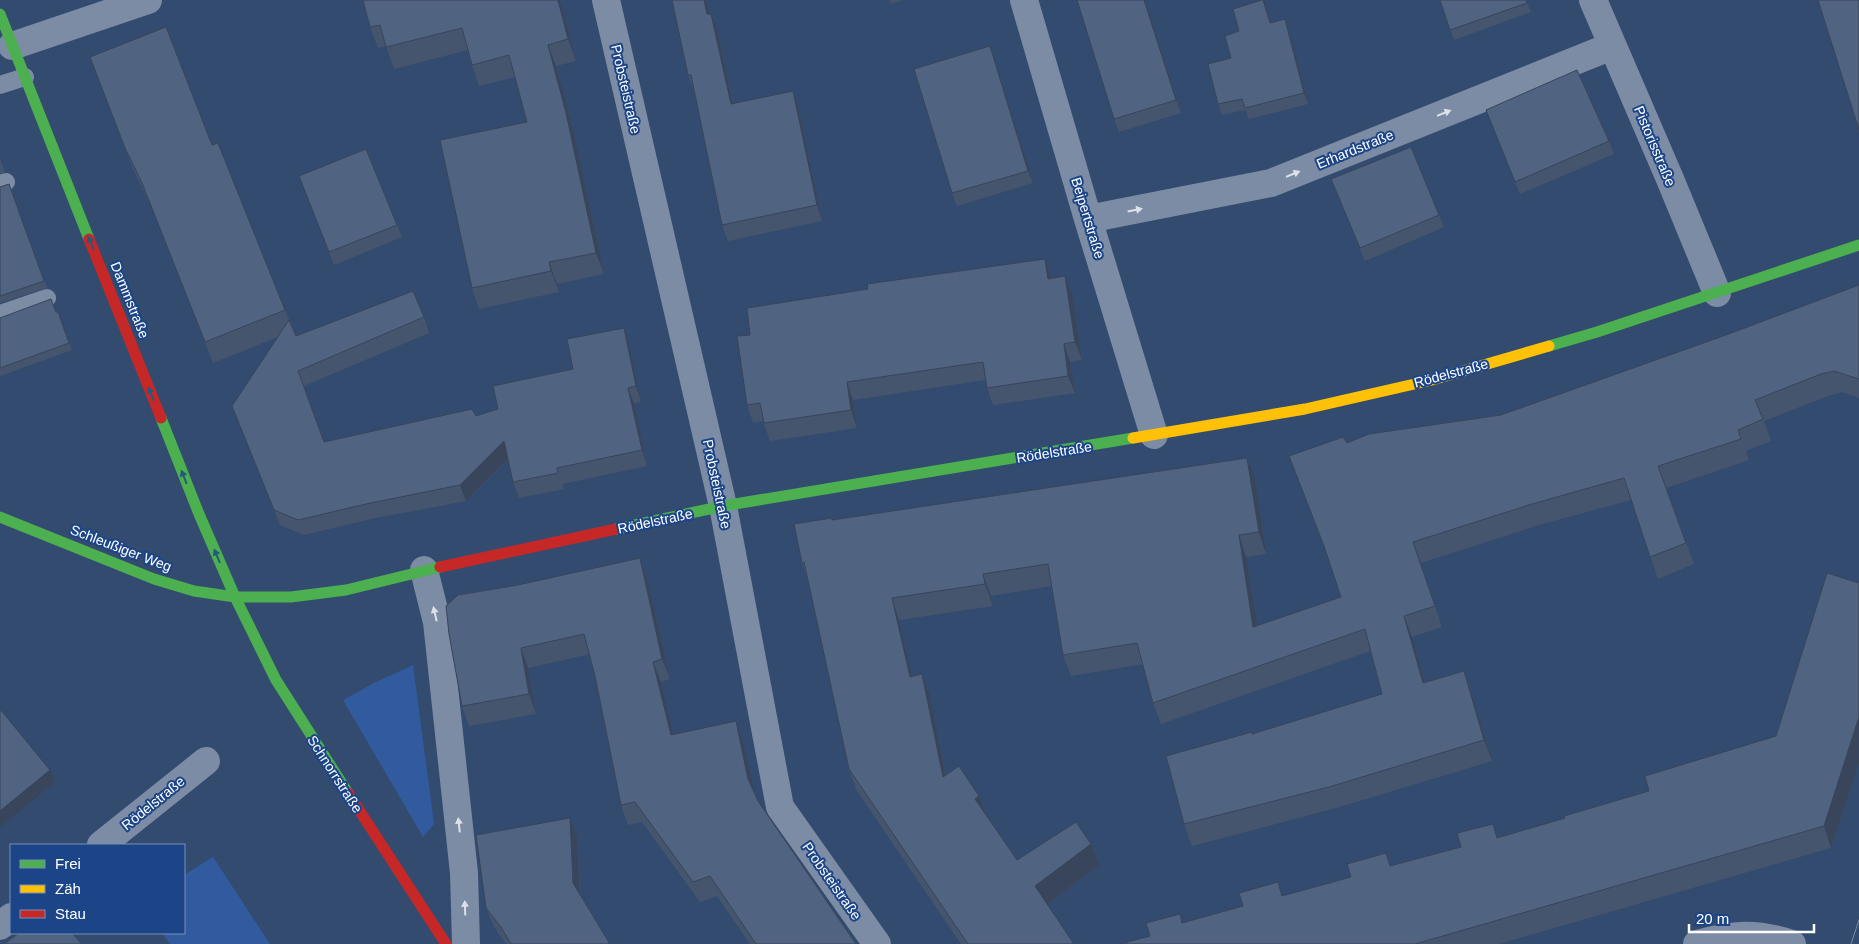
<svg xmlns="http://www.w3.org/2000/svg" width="1859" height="944" font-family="Arial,sans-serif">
<rect width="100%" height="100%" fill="#344b70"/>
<!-- green -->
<path fill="#315b9e" d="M413,665L434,824L423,837L343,700L374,683Z
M213,857L270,944H170L162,933H184V875Z"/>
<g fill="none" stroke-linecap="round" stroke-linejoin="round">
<!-- lane -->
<path stroke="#7b8ca4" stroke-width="18" d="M0,85L25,77
M0,184L6,182
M0,314L47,298"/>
<!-- street -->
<path stroke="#7b8ca4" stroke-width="28" d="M606,0L723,506L780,807L877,944
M1024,0L1088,219L1154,435
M1593,0L1670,179L1717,293
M12,46L148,0
M1088,219L1271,183L1612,46
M424,570L437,622L464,873L466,944
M101,845L206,761
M0,926L11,917
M1697,944C1734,934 1755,932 1792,944"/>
<!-- fast -->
<path stroke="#4caf50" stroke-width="11" d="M0,14L89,239
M1549,346L1597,332L1859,245
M161,418L199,514L235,597L276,680L348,793
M0,517L154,579L194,591L235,597H291L346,590L440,567
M616,529L723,506L1133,438"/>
<!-- slow -->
<path stroke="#ffc107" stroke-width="11" d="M1133,438L1305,409L1432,380L1549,346"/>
<!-- jam -->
<path stroke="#c62828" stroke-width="11" d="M89,239L161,418
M440,567L616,529
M348,793L446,944"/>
<!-- tram -->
<path stroke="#7c8ca3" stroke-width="1" d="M1851,944L1859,920"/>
</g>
<!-- wall -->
<path fill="#45556e" d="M363,0H560L576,61L556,66L574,134L604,274L557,284L559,292L479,309L472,288L527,122L515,77L479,86L472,65L468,50L394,69L386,46L378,48L370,27Z
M672,0H706L709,14H711L717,29L733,103L798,106L822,221L728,241L722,225L694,90L688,75Z
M889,0H903L891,4Z
M1145,0L1181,113L1119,132L1114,119Z
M1263,0L1271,23L1285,19L1289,30L1308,104L1249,119L1245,110L1222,115L1218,104L1239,31Z
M1440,0H1526L1531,12L1454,40Z
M90,57L212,145L285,310L296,336L424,317L429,333L304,386L324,442L476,416L498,409L573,369L624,328L629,344L641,402L634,403L647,466L562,484L564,489L519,498L513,482L508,459L466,501L371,519L304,535L280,525L232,406L278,337L213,363L150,204L133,169Z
M994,58L1033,183L957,206L952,193Z
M1486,110L1609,141L1614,154L1520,194Z
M0,159L5,172L0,174Z
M299,176L397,225L402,237L334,265Z
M1331,179L1439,215L1444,227L1365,261Z
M9,184L47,288L0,303V187Z
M1065,276L1072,294L1082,360L1070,362L1075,393L993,405L987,388L985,380L853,400L857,428L770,441L763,421L753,423L747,405L750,335L1051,277V278Z
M1859,285V398L1842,392L1828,396L1764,421L1771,441L1746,451L1749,460L1666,488L1694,564L1658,579L1631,500L1539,525L1421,563L1442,627L1412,637L1425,682L1464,671L1471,692L1492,761L1336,808L1192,846L1184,824L1252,734L1382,694L1370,651L1161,724L1153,703L1143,664L1071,676L1063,655L1051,586L991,596L993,606L899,620L912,676L922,674L930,696L946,775L979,796L986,814L1017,860L1091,844L1099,865L1047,904L1074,944H961L857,791L849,769L809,582L802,563L833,520L1255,479L1266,554L1246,557L1257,626L1341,597L1327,555L1289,456L1347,443L1501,415L1726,335Z
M56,312H58L72,350L0,376V318Z
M640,558L647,578L670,679L661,682L673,735L736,721L743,741L754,792L758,801L856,944H750L717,896L700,902L642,822L628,825L621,805L595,676L590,654L528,668L536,714L469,726L462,706L518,585Z
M1859,583V763L1831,848L1499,944H1120L1150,936L1183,923L1351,877L1386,853L1390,866L1498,837L1565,818L1649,791L1776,736Z
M577,838L580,894L610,944H506L494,927L486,908Z"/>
<!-- shaded-wall -->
<path fill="#38455a" d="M558,0H560L576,61L568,39Z
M704,0H706L713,30L707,14Z
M1144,0H1145L1181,113L1176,100Z
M1263,0L1267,11L1274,34L1270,23Z
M711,14L717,29L736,119L731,104Z
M1285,19L1289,30L1308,104L1304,93Z
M548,45L556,66L574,134L604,274L596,253Z
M990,46L994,58L1033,183L1028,171Z
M793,91L798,106L822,221L817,205Z
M1045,259L1051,277L1054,297L1048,279Z
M549,262L557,284L559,292L551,271Z
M1065,276L1072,294L1082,360L1075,342Z
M624,328L629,344L641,402L636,386Z
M1064,344L1070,362L1075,393L1068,376Z
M847,382L853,400L857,428L851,410Z
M628,388L634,403L647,466L642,450Z
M504,441L510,457L466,501L460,485Z
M1247,458L1255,479L1266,554L1259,532Z
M1239,535L1246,557L1261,649L1253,627Z
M1413,542L1421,563L1442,627L1435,606Z
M640,558L647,578L670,679L662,659Z
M983,574L991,596L993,606L985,584Z
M892,598L899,620L917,698L910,677Z
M1404,616L1412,637L1431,704L1423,683Z
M521,648L528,668L536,714L529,694Z
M653,662L661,682L678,755L671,735Z
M1464,671L1471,692L1492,761L1484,740Z
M922,674L930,696L950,798L943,777Z
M1859,717V763L1831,848L1824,826Z
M736,721L743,741L756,799L748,779Z
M50,770L55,782L0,827V811Z
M979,796L987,817L975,799Z
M570,818L577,838L580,903L573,883Z
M1091,844L1099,865L1043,907L1035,886Z"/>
<!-- building -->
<path fill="#506380" stroke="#38455a" d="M363,0H558L568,39L548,45L566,113L596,253L549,262L551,271L472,288L440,140L527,122L509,55L472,65L462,28L386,47L380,25L370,27Z
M672,0H704L707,14H711L731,104L793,91L817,205L722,225L691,75H688Z
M1077,0H1144L1176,100L1114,119Z
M1262,0H1263L1270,23L1285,19L1304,93L1245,108L1242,99L1218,104L1208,64L1231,58L1225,36L1239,31L1233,9Z
M1440,0H1526L1527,3L1450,30Z
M1818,0H1859V130Z
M166,27L212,145L218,143L285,310L205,342L142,183L125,148L90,57Z
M990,46L1028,171L952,193L914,69Z
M1577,70L1609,141L1515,182L1486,110Z
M1411,147L1439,215L1360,248L1331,179Z
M366,149L397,225L329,252L299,176Z
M9,184L44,281L0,296V187Z
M1045,259L1048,279L1065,276L1075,342L1064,344L1068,376L987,388L983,362L847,382L851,410L764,423L760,403L747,405L737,336L750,335L747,308L868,289L867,284Z
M1859,285V379L1834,371L1821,374L1755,400L1763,419L1738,430L1741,439L1658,466L1686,543L1650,557L1624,478L1532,504L1413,542L1435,606L1404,616L1423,683L1464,671L1484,740L1329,787L1184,824L1166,756L1252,732V734L1382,694L1365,629L1153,703L1137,643L1063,655L1048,564L983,574L985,584L892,598L910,677L922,674L943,777L959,766L979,796L975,799L1017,860L1076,822L1091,844L1035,886L1074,944H968L849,769L804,562L802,563L794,524L832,518V520L1247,458L1259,532L1239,535L1253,627L1341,597L1324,546L1289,456L1343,437L1347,443L1369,434L1501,415L1726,335Z
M413,291L424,317L298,371L324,442L472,409L476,416L498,409L493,386L573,369L567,339L624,328L636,386L628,388L642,450L557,468L558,473L513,482L504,441L460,485L366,504L298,520L274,510L232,406L289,320L296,336Z
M51,299L56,312H58L69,343L0,368V318Z
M640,558L662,659L653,662L671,735L736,721L748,779L758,801L856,944H756L710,876L693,882L635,802L621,805L595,676L584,634L521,648L529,694L462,706L449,634L446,606L458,595L518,585Z
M1827,573L1859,583V717L1824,826L1415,944H1120L1150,936L1146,923L1180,914L1182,923L1243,906L1239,893L1278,882L1282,896L1351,877L1347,864L1386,853L1390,866L1461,847L1457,833L1493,824L1497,838L1565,818L1564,816L1649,791L1645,776L1776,736Z
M0,709L50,770L0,811Z
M570,818L573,883L610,944H511L501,927L486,908L476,835Z
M19,933H72L82,944H4Z"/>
<!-- one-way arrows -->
<defs><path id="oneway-solid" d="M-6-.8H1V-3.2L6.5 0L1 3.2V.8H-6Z" transform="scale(1.25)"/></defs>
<g fill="#dee2e8">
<use href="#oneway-solid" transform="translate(1444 113) rotate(-22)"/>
<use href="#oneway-solid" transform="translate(1293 174) rotate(-22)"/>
<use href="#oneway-solid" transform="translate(1135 210) rotate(-11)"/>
<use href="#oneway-solid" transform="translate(435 614) rotate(-103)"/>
<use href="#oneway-solid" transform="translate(459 825) rotate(-96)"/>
<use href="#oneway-solid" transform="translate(465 908) rotate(-92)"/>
</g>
<g fill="#265a7d">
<use href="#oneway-solid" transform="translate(91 243) rotate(-112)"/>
<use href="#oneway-solid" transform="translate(151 394) rotate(-112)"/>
<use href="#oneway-solid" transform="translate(184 477) rotate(-111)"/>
<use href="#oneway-solid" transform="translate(217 556) rotate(-113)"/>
</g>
<g text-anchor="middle" stroke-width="4" stroke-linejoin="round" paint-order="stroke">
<!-- street labels -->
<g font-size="14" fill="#fff" stroke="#1c4588">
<text transform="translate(626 89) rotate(77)" y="5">Probsteistraße</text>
<text transform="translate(1655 146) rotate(67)" y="5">Pistorisstraße</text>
<text transform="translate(1355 149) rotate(-22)" y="5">Erhardstraße</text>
<text transform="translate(1088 218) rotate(73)" y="5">Beipertstraße</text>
<text transform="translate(130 300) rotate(68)" y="5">Dammstraße</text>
<text transform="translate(1451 373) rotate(-15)" y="5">Rödelstraße</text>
<text transform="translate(1054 452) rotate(-9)" y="5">Rödelstraße</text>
<text transform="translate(717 484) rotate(78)" y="5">Probsteistraße</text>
<text transform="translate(655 521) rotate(-12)" y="5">Rödelstraße</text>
<text transform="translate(121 548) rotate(21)" y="5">Schleußiger Weg</text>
<text transform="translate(335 774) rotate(57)" y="5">Schnorrstraße</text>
<text transform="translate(153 803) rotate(-39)" y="5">Rödelstraße</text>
<text transform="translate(832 881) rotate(55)" y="5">Probsteistraße</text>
</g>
</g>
<!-- legend -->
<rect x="10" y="844" width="175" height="90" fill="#1c4588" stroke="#778fb8"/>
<rect x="20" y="860" width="25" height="8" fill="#4caf50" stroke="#778fb8"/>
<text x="55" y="869" font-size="15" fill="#ffffff">Frei</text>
<rect x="20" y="885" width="25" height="8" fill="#ffc107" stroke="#778fb8"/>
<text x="55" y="894" font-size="15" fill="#ffffff">Zäh</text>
<rect x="20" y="910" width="25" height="8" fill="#c62828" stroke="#778fb8"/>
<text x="55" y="919" font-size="15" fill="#ffffff">Stau</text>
<!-- scale -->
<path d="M1689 924v8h125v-8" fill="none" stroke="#ffffff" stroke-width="2.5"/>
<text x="1696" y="924" font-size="15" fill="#ffffff" stroke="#1c4588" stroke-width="4" paint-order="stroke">20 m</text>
</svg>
